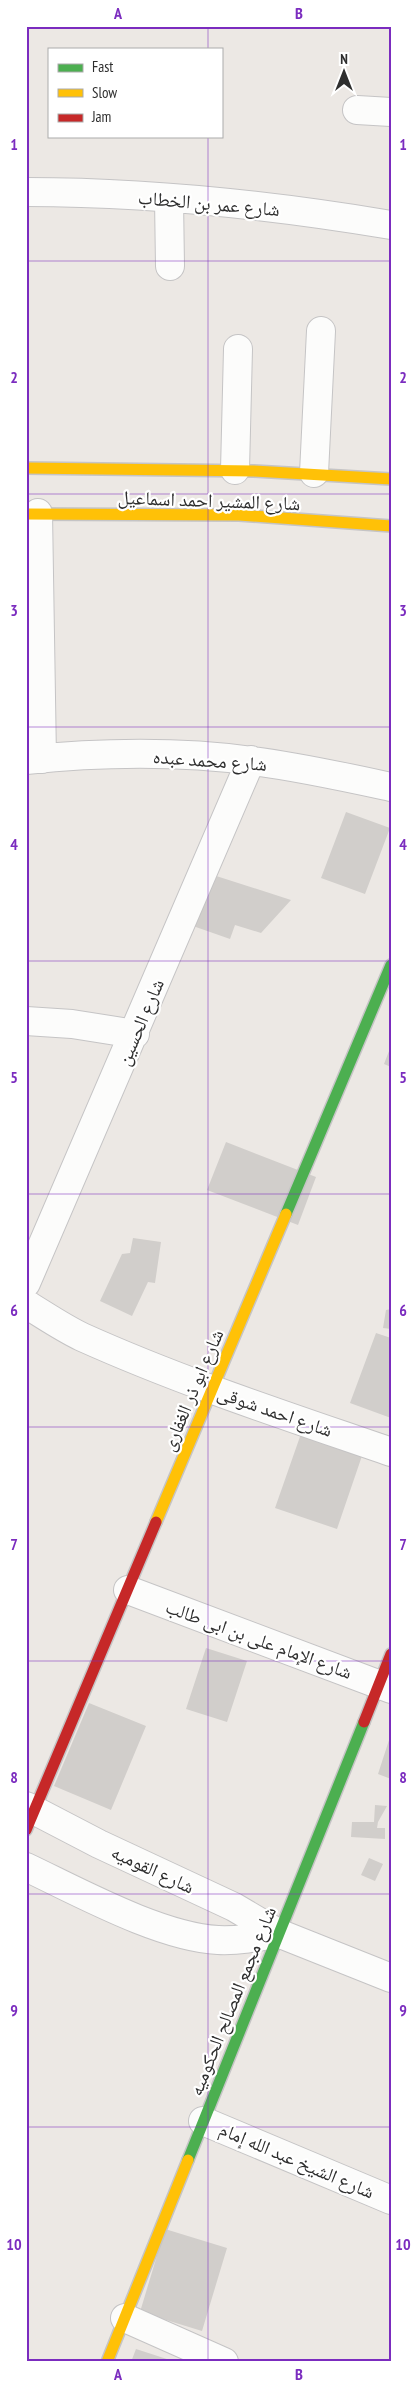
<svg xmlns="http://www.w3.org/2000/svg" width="417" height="2388" font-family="'PT Sans Narrow','Noto Naskh Arabic',sans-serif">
<rect width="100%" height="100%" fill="#ece8e4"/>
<!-- building -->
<path fill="#d1cecb" d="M346,812L390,828L365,894L321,878Z
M210,874L291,900L261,933L235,925L230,939L193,926Z
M391,1046V1067L384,1064Z
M226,1142L316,1177L298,1225L207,1190Z
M133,1238L161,1242L155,1283L148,1282L132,1316L100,1301L122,1254L130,1253Z
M391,1309V1329L383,1328L386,1310Z
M376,1333L391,1338V1418L350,1403Z
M303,1428L364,1450L337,1529L275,1508Z
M206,1648L247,1661L227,1722L186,1709Z
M89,1703L146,1726L111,1810L54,1786Z
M390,1737H391V1779L378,1774Z
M375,1805L387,1806L378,1822L377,1828H385V1839L351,1837L352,1822H374Z
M369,1858L383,1864L375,1881L361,1875Z
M165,2229L227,2248L202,2331L140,2312Z
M136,2349L173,2361V2362H131Z"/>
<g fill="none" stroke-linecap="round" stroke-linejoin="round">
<defs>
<path id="street" d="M357,110L391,112
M26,192C148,192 271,205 391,225
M169,199L170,266
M235,470L238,349
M314,473L321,331
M38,513L42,759
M26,760C99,752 181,751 253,761C300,767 345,777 391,787
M26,1021L72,1024L135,1034
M26,1283L251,760
M26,1304C44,1315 63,1328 82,1337C182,1382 287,1416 391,1452
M128,1590L391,1689
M26,1806L99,1844L234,1907L278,1933L391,1978
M26,1867C79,1892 160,1937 218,1940C239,1941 258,1937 278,1933
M203,2121L391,2200
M125,2318L224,2362"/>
<path id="fast" d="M286,1214L391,965
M188,2160L364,1722"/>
<path id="slow" d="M26,468L254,471L391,479
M26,514L239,515L391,526
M156,1522L286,1214
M107,2362L188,2160"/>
<path id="jam" d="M364,1722L391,1654
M26,1830L156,1522"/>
</defs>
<!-- street casing -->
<use href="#street" stroke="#c5c4c5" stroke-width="30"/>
<!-- fast casing -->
<use href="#fast" stroke="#c5c4c5" stroke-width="14"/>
<!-- slow casing -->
<use href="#slow" stroke="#c5c4c5" stroke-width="14"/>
<!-- jam casing -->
<use href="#jam" stroke="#c5c4c5" stroke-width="14"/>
<!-- street -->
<use href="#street" stroke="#fcfcfb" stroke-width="28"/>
<!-- fast -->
<use href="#fast" stroke="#4caf50" stroke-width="11"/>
<!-- slow -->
<use href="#slow" stroke="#ffc107" stroke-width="11"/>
<!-- jam -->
<use href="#jam" stroke="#c62828" stroke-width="11"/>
</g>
<!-- grid -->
<path fill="none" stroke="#7b2cbf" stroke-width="1" stroke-opacity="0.55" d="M208,26V49M208,136V2362M26,261H391M26,494H391M26,727H391M26,961H391M26,1194H391M26,1427H391M26,1661H391M26,1894H391M26,2127H391"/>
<g text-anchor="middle" stroke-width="4.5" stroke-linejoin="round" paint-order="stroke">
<!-- street labels -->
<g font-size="19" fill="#2e2e2e" stroke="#fff">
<text transform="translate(209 203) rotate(5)" y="7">شارع عمر بن الخطاب</text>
<text transform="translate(209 500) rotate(2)" y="7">شارع المشير احمد اسماعيل</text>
<text transform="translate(210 760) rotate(4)" y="7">شارع محمد عبده</text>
<text transform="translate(140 1022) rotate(-67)" y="7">شارع الحسين</text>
<text transform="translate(192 1390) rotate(-67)" y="7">شارع ابو ذر الغفارى</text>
<text transform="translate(275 1411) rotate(19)" y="7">شارع احمد شوقى</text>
<text transform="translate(259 1639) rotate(20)" y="7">شارع الإمام على بن ابى طالب</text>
<text transform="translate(153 1869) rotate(25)" y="7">شارع القوميه</text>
<text transform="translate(232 2001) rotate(-68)" y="7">شارع مجمع المصالح الحكوميه</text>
<text transform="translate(297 2160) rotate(23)" y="7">شارع الشيخ عبد الله إمام</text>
</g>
</g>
<!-- border -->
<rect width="417" height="2388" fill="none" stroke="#ffffff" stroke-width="55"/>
<!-- legend -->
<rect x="48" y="48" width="175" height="90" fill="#ffffff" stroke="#ababab"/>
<rect x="58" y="64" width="25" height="8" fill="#4caf50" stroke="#ababab"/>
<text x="92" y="72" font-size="15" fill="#2e2e2e">Fast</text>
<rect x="58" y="89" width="25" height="8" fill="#ffc107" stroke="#ababab"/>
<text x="92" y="98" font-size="15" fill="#2e2e2e">Slow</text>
<rect x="58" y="114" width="25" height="8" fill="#c62828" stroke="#ababab"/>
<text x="92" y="122" font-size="15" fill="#2e2e2e">Jam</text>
<!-- north arrow -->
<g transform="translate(344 72)" stroke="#ffffff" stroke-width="4" paint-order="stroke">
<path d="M0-4L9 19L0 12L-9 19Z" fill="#2e2e2e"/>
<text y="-8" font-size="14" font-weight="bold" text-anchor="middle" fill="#2e2e2e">N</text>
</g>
<rect x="28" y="28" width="362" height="2332" fill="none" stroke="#7b2cbf" stroke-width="2"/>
<g font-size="16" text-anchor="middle" font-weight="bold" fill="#7b2cbf">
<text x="118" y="19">A</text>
<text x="299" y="19">B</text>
<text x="14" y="150">1</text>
<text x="403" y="150">1</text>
<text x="14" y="383">2</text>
<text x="403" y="383">2</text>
<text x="14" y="616">3</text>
<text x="403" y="616">3</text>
<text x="14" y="850">4</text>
<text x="403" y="850">4</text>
<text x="14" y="1083">5</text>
<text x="403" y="1083">5</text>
<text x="14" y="1316">6</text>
<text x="403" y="1316">6</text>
<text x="14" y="1550">7</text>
<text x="403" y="1550">7</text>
<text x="14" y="1783">8</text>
<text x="403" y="1783">8</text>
<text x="14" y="2016">9</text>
<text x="403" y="2016">9</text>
<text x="14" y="2250">10</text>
<text x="403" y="2250">10</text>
<text x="118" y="2380">A</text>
<text x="299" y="2380">B</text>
</g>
</svg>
